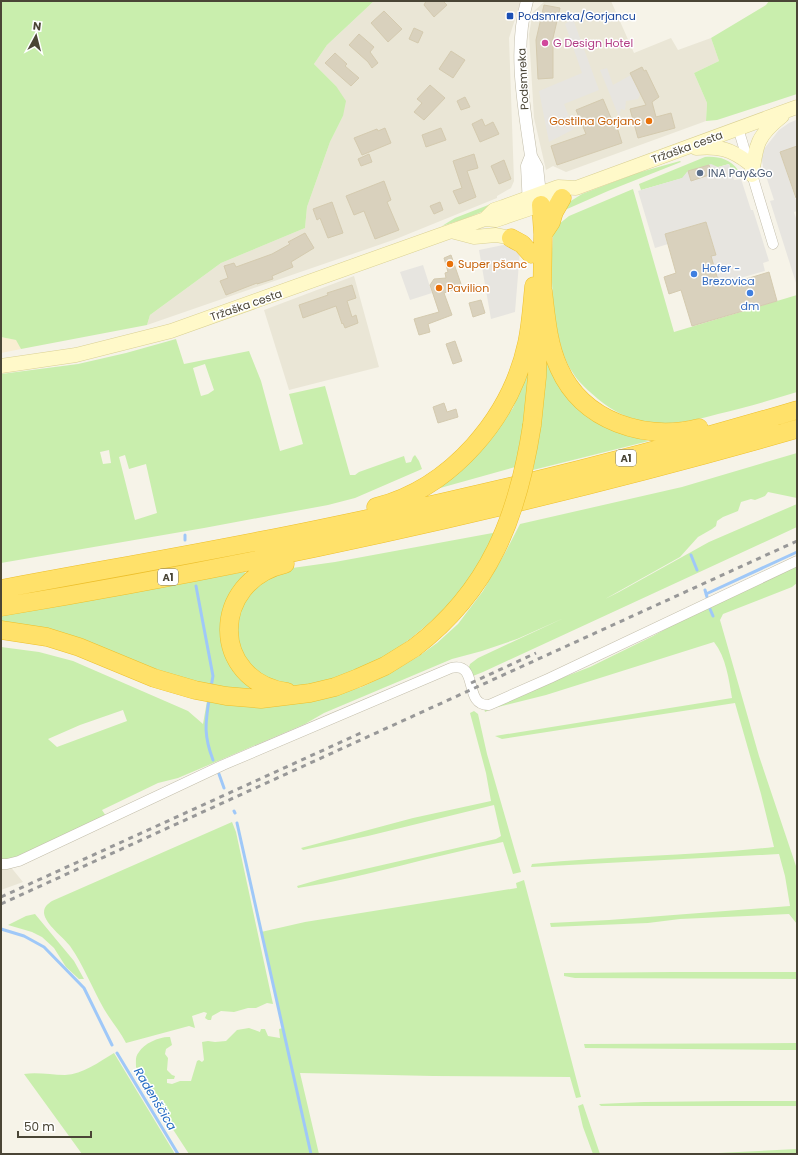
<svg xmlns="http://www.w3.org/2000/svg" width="798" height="1155" font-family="Poppins,sans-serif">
<rect width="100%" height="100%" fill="#f6f3e8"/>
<!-- residential -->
<path fill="#eae6d6" d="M374,1H521L509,38L514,181L511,188L497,196V198L396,239L147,325L150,315L221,263L305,228L307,207L330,142L343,116L336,86L314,64L327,45Z
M545,1H611L634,53L671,38L678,50L711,38L719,61L694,73L707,103L706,121L566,172L553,166L546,170L534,118L529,34L533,12Z
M354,276L379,367L289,390L264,310Z
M1,859L5,860L23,882L1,890Z"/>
<!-- commercial -->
<path fill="#f9eed2" d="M1,337L17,340L21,349L1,353Z"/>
<!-- green -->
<path fill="#c9eead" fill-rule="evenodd" d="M1,1H374L327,45L314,64L336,86L346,101L343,116L330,142L307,207L305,228L221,263L150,315L147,325L21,349L16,340L1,337Z
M769,1H797V94L717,120L706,121L707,103L694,73L719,61L711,38L766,5Z
M705,157C718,156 730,159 738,170L732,172L729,164L718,167L688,171L683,178L641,190L639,184Z
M680,161L681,162L608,191L558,213L566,204L582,194L637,173Z
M633,189L674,332L797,295V392C771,400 745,408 718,414C696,420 670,426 647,422C629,419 612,411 598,399C589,391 579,383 573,373C551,341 549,267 554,228L569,216Z
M496,202L499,205L464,219L442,226L455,218Z
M176,339L184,364L249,351L261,381L280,451L303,444L289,394L325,386L350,475H355L359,472L404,456L406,463L411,462L413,457L415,455L419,461L422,469L355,498L328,505L204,528L1,563V374L78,364L126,353ZM205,364L214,390L208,394L201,396L193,368ZM109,450L111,463L103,464L100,452ZM125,455L129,469L146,464L157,513L135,520L119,457Z
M545,348L600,424L625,435L649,441L533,470L541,420Z
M531,362L519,466L433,490L499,427L513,408Z
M797,453V498L768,492L765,496L755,500L751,499L741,502L738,511L723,517L717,521L716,526L712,529L698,537L680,557L605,599L619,592L709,542L797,504V527L483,672L473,676L469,667L470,664L478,658L564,618L517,639L482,651L452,659L324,713L305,724L178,778L158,783L102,810L106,816L17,857L5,860L1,859V647L39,652L73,661L188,711L203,724L207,701L334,694L362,687L389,674L419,656L437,643L458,624L483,591L505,553L520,524L682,487ZM123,710L127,721L57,747L48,739L80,725Z
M498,532L467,583L441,613L410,639L383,658L330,681L305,685L290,686L259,676L238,647L235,628L239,608L249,592L278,570L335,562Z
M797,564V583L792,587L723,614L720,620L759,756L797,869V924L789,914L680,919L648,923L551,927L550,923L609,920L790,906L785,876L779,854L531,867L532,864C612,856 694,856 774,847L761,794L735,703L502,739L495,736L732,698C729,680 726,657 714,642L546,695L494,708L485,712L484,708L590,667L653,636L707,606Z
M244,572L246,573V576L225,627L260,693L195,682L156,669L79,639L1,623V614Z
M474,711L478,714L487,754L521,872L513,874L503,842C434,855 367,877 298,888L297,886L321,879L496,839L501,836L494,805L368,836L303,850L301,848L413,818L491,801L486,773L470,713Z
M232,822L236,832L273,1004L267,1003L256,1008H248L234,1012L221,1011L212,1016L211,1020H208L205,1018L207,1013L204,1012L192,1016L195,1028L189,1026L126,1043C120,1031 111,1021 104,1009C92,988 84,966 70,946C63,937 45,924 44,913C44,906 48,904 52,901Z
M524,880L581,1097L576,1098L570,1077L433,1076L300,1073L319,1154H189L161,1111L136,1067C136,1062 135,1056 139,1052C144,1043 161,1036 170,1037L172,1045L166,1049L165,1054L168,1058L167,1070L172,1075L175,1076L174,1079H167V1083L172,1084L180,1081H191L197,1061L199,1060L202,1062L204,1060L202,1042L208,1041L215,1042L226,1041L237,1030L249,1028L260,1032L261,1029H265L268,1036L280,1038L279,1029L283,1028L261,932L305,922L517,888L516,883Z
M35,914L74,961L84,979H79L66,967L54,948L42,937L32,932L8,925L26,916Z
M672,972H797V979L575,978L564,976V973Z
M797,1043V1050H782L585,1048L584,1044Z
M114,1053L175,1154H82L24,1074C38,1072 51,1075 65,1075C83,1074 99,1062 114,1053Z
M734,1101H797V1106H601L599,1104L644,1102Z
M583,1104L600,1154H593L583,1127L578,1106Z
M797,1149V1154H698Z"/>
<!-- parking -->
<path fill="#e7e5e0" d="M573,19L599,90L564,104L574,129L549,142L539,91L582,73L565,24Z
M607,68L613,85L631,75L640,95L638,99L626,101L625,110L621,109L619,117L600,70Z
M796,120L797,125V146L780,152L797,203V211L794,212L797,221V286L770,201L774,200L763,167L761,154L762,148L764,149L779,130L789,123Z
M711,164L718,167L729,164L734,180L741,179L751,210H753L769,261L763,263L765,271L719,284L711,256L716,254L706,222L665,234L668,244L655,248L638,191L682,178L687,172Z
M508,244L520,251L515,312L491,319L479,250Z
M423,265L432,293L410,300L400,272Z"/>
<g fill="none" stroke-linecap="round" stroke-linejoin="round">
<!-- stream -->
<path stroke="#9fc8f8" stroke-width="3" d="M185,535V540
M691,555L697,570
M196,586L213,676L211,687
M705,590L707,597
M706,594L797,552
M710,609L713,616
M209,700C205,725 204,736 213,760
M219,774L224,788
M234,811L235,813
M237,823L311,1154
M1,929L24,936L44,947L84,988L112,1045
M117,1053L178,1154"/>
</g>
<!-- building -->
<path fill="#d9d1bd" stroke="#d4caaf" d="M426,1H443L447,5L434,17L424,5Z
M544,5L560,8L553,38V78L538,79L536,40Z
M384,11L402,29L388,42L371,23Z
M414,28L423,32L418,43L409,39Z
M359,34L374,47L370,52L378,63L372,68L368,62L349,45Z
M451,51L465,60L453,78L439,69Z
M335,53L347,64L345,66L359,78L351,86L325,63Z
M642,67L644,71L646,70L659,97L652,102L656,117L671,113L675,128L638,138L630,109L646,105L630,73Z
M430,85L445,98L424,120L414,112L422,103L417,99Z
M465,97L470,107L461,110L457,101Z
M603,99L614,125L616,124L622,143L557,165L551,146L586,134L576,110Z
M482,119L485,126L493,122L499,134L480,142L472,124Z
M385,128L391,143L362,155L354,138L377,129L378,131Z
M441,128L446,140L426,147L422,135Z
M797,146V198H796L780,152Z
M369,154L372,162L361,166L358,159Z
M474,154L478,168L467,171L476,197L459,204L453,191L462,188L453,161Z
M504,160L511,179L499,184L491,166Z
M709,165L712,174L691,181L688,171Z
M384,181L391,200L387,202L399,230L375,239L364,211L354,215L346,196Z
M332,202L343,233L328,238L320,218L317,220L313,209Z
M440,202L443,210L434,214L430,206Z
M706,222L716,255L711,256L720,287L769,272L777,301L692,326L681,290L669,294L664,277L676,273L665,234Z
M305,233L314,248L291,262L293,267L272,276L273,279L257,284V283L226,295L220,281L228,278L224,266L234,263L236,267L272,254L290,244L288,242Z
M451,255L462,287L444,293L452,315L428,324L430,332L419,335L414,319L439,312L430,285L434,279L446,278L445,273L448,272L444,258Z
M352,285L356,298L347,301L352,317L356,315L358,323L345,328L343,323L342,324L336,306L303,318L299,305L328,295L327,293Z
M481,300L485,313L473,317L469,303Z
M455,341L462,361L453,364L446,344Z
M444,403L447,412L456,409L458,417L438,423L433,407Z"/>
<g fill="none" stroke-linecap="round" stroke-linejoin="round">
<defs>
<path id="minor" d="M738,128L773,244
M1,864H7L19,861L223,765L451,668C480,661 462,706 489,705L550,678L797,561"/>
<path id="tertiary" d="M527,1C513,51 524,106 531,156L537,167L541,203
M529,206L527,166L531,156"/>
<path id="secondary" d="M696,148C719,146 731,149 749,163
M752,175C756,144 757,136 782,116
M485,219L496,220L549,202
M451,231L474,237L496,235L511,238
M1,366L76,355L171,331L485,219L494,210L503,207L558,187L576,188L797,107"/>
<path id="motorway" d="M541,205L543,234L542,302
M543,234L551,222L554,212L562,198
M511,238L522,244L531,254
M543,291C546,317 548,344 559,368C583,422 645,441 699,428
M532,425L537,377L538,330
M376,507C451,488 511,418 527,343C531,324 532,305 534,286
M285,564C210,581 210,681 287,692
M1,589C107,569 214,551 319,529C480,496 640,457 797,410
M1,607C270,562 535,504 797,429
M1,630L47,637L79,647L154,678L195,690L226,696L261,699L310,693L335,687L358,678L385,666L414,648"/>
</defs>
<!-- minor casing -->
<use href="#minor" stroke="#c2bdaa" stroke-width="11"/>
<!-- tertiary casing -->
<use href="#tertiary" stroke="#c2bdaa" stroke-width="13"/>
<!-- secondary casing -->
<use href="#secondary" stroke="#dad194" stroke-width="15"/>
<!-- motorway casing -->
<use href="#motorway" stroke="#edbf2b" stroke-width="19"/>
<!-- minor -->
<use href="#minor" stroke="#fff" stroke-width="10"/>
<!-- tertiary -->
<use href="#tertiary" stroke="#fff" stroke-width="12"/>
<!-- secondary -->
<use href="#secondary" stroke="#fff9c9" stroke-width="14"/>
<!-- motorway -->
<use href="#motorway" stroke="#ffe16a" stroke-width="18"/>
<!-- rail -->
<path stroke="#989898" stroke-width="3" stroke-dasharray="5 5" stroke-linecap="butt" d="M471,683L536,653
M1,897L363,732
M1,904L797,541"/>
<defs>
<path id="motorway-bridge" d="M414,648C490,590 518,516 532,425"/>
</defs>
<!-- motorway-bridge casing -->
<use href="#motorway-bridge" stroke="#edbf2b" stroke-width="19" stroke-linecap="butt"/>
<!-- motorway-bridge -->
<use href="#motorway-bridge" stroke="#ffe16a" stroke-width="18"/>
</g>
<!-- markers -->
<rect fill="#1a4fb4" stroke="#fff" stroke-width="1.5" x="506" y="12" width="8" height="8" rx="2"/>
<circle fill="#d1479c" stroke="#fff" stroke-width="1.5" cx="545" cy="43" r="4"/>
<g fill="#e8710a" stroke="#fff" stroke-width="1.5">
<circle cx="649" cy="121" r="4"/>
<circle cx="450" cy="264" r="4"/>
<circle cx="439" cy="288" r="4"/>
</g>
<circle fill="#5c6f8a" stroke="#fff" stroke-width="1.5" cx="700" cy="173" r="4"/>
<g fill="#3f7fe0" stroke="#fff" stroke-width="1.5">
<circle cx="694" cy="274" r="4"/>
<circle cx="750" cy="293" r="4"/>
</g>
<g text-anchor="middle" stroke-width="3" stroke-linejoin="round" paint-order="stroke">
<!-- shield labels -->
<g fill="#fff" stroke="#807d72" stroke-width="1">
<rect x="616" y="450" width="20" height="16" rx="3"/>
<rect x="158" y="569" width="20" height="16" rx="3"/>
</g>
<g font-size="10" font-weight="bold" fill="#4a4536">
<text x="626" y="462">A1</text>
<text x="168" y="581">A1</text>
</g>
<!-- transit labels -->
<g font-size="11" fill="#164399" stroke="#fff" text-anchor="start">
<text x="518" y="20">Podsmreka/Gorjancu</text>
</g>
<!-- hotel labels -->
<g font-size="11" fill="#b23c85" stroke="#fff" text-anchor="start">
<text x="553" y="47">G Design Hotel</text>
</g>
<!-- street labels -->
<g font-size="11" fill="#4a4536" stroke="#fff">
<text transform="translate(523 79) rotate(-93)" y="4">Podsmreka</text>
<text transform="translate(687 147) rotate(-20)" y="4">Tržaška cesta</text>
<text transform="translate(246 305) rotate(-19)" y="4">Tržaška cesta</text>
</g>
<!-- food labels -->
<g font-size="11" fill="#c56008" stroke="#fff" text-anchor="start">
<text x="641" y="125" text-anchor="end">Gostilna Gorjanc</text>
<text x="458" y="268">Super pšanc</text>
<text x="447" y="292">Pavilion</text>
</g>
<!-- service labels -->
<g font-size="11" fill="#4e5e75" stroke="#fff" text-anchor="start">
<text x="708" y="177">INA Pay&amp;Go</text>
</g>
<!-- shop labels -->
<g font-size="11" fill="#366cbe" stroke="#fff" text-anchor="start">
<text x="702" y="272">Hofer -<tspan x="702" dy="13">Brezovica</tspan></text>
<text x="750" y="310" text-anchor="middle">dm</text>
</g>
<!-- water labels -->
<g font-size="12" font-style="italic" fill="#236bc2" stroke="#fff">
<text transform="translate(155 1099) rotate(59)" y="4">Radenščica</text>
</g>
</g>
<!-- border -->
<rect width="798" height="1155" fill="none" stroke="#4a4536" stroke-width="4"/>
<!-- north arrow -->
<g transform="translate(36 36) rotate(7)" stroke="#ffffff" stroke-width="3" paint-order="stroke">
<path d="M0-3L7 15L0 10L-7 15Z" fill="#4a4536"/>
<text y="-6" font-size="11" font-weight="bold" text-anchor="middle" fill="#4a4536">N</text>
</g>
<!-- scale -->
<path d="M18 1131v6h73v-6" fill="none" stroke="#4a4536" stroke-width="2"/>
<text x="24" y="1131" font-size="12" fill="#4a4536" stroke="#ffffff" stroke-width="3" paint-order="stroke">50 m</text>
</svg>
